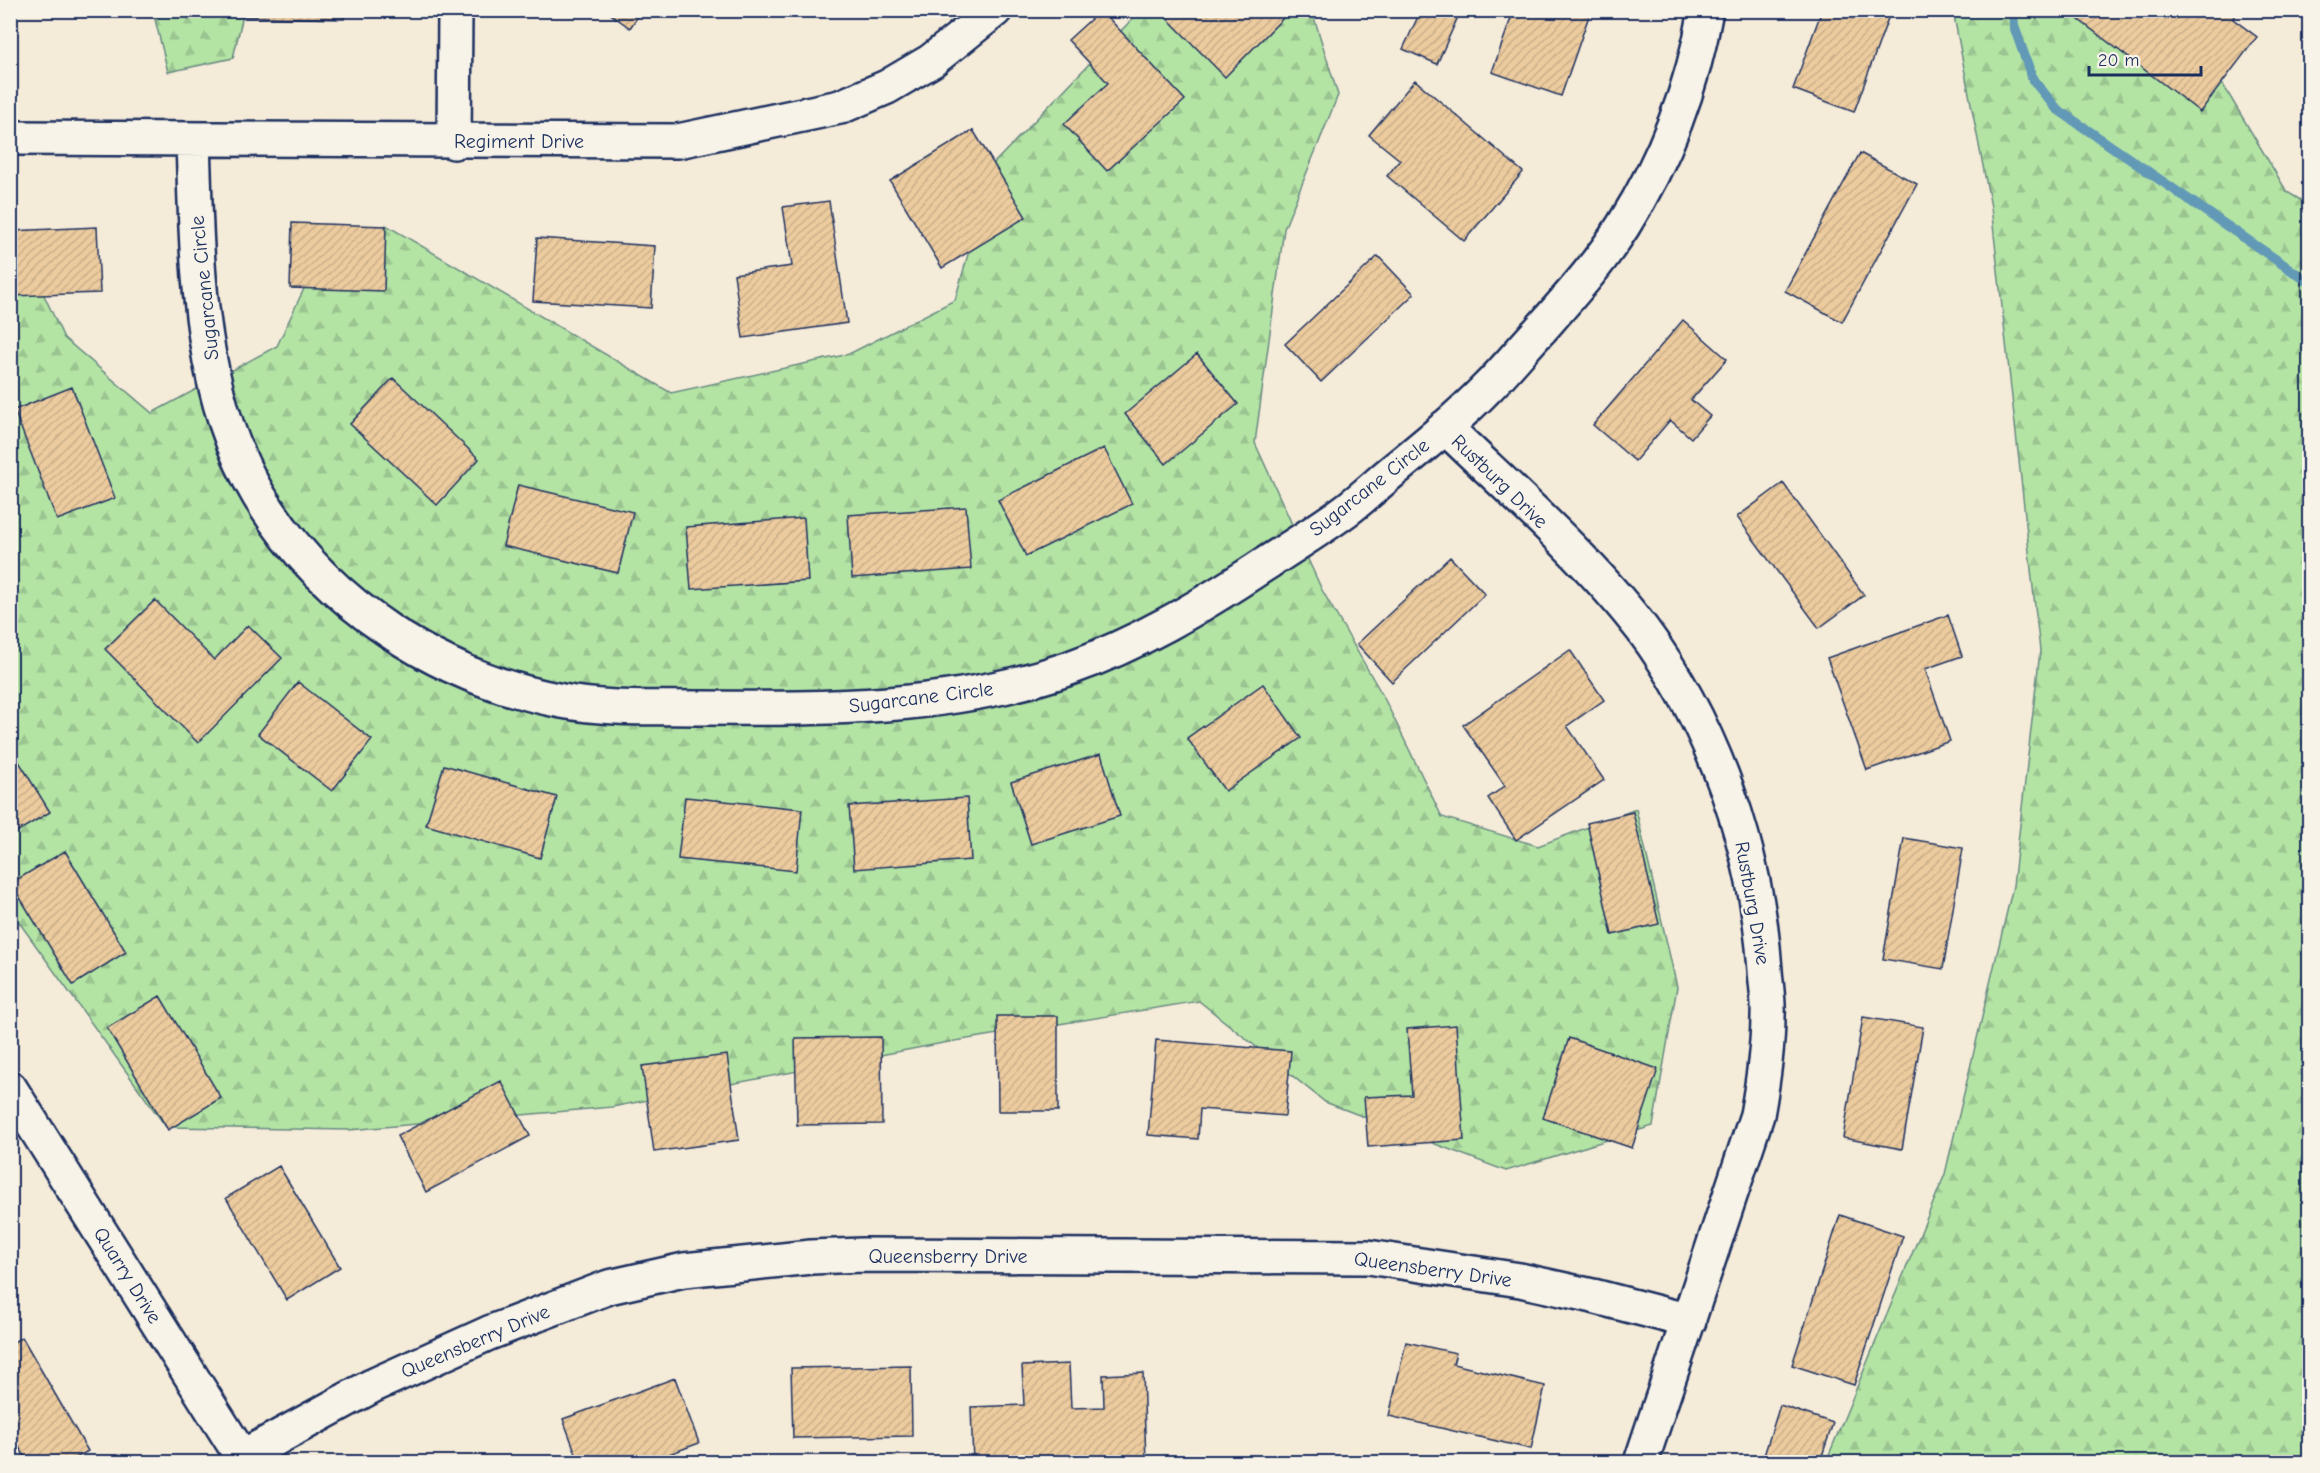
<svg xmlns="http://www.w3.org/2000/svg" width="2320" height="1473" font-family="'Comic Neue',sans-serif">
<defs>
<pattern id="forest-firs" width="22" height="20" patternUnits="userSpaceOnUse" patternTransform="scale(1.5)"><rect width="22" height="20" fill="#b4e4a4"/><path d="M5 1l3.5 6h-7zM16 11l3.5 6h-7z" fill="#9ac490"/></pattern>
<pattern id="building-hatch" width="6" height="6" patternUnits="userSpaceOnUse" patternTransform="scale(1.5)"><rect width="6" height="6" fill="#eccb9e"/><path d="M-1 1l2-2M0 6l6-6M5 7l2-2" fill="none" stroke="#caaf8a"/></pattern>
</defs>
<rect width="100%" height="100%" fill="#f5ebd9"/>
<filter id="ink" filterUnits="userSpaceOnUse"><feTurbulence type="fractalNoise" baseFrequency=".0167" numOctaves="2"/><feDisplacementMap in="SourceGraphic" scale="12" xChannelSelector="R" yChannelSelector="G"/><feConvolveMatrix kernelMatrix="1 2 1 2 8 2 1 2 1" color-interpolation-filters="sRGB"/></filter>
<g filter="url(#ink)">
<!-- forest -->
<path fill="url(#forest-firs)" stroke="#688a81" stroke-width="1.5" d="M153,11H244L233,58L168,72Z
M1140,11H1312L1338,95L1284,229L1255,443L1322,590L1383,696L1442,817L1538,846L1636,809L1677,987L1653,1126L1506,1171L1325,1102L1199,1001L943,1043L612,1107L349,1130L166,1127L11,911L10,281L43,293L64,338L152,413L277,346L317,261L386,225L671,393L849,354L955,300L994,163Z
M1953,11H2179L2287,192L2309,205V1462H1826L1945,1174L2013,886L2040,651L1991,207Z"/>
<g fill="none" stroke-linecap="round" stroke-linejoin="round">
<!-- stream -->
<path stroke="#6299b6" stroke-width="10" d="M2013,10L2014,26L2033,80L2057,109L2310,283"/>
</g>
<!-- building -->
<path fill="url(#building-hatch)" stroke="#1b2f5e" stroke-width="1.5" d="M225,10H344V19L224,16Z
M605,10H642L630,28Z
M1101,10L1185,100L1107,171L1064,124L1108,83L1068,40Z
M1159,10H1291L1225,77Z
M1421,10H1461L1437,64L1403,49Z
M1514,10H1591L1561,96L1492,72Z
M1822,10H1891L1854,112L1793,89Z
M2066,10H2239L2233,19L2257,37L2200,112Z
M1415,80L1523,172L1464,241L1387,176L1400,160L1369,135Z
M973,130L1026,217L942,268L890,181Z
M1860,153L1917,184L1842,322L1785,291Z
M829,201L847,323L743,338L734,274L792,266L783,207Z
M292,223L386,226L384,291L290,288Z
M97,227L100,293L10,296V231Z
M537,238L655,246L651,308L533,301Z
M1378,256L1414,294L1321,382L1285,344Z
M1683,320L1727,359L1691,400L1710,416L1691,438L1670,420L1635,461L1593,425Z
M1197,354L1238,404L1166,464L1125,414Z
M393,378L479,459L437,505L350,424Z
M72,387L115,498L57,520L14,410Z
M1104,448L1132,504L1026,556L998,500Z
M1783,483L1864,595L1819,628L1737,517Z
M518,485L633,512L618,573L503,546Z
M966,507L971,569L852,578L848,515Z
M804,518L808,581L691,589L686,527Z
M1450,557L1485,594L1392,682L1357,644Z
M155,600L214,660L248,625L282,658L198,743L105,649Z
M1948,615L1962,656L1925,669L1950,741L1867,770L1827,658Z
M1570,650L1604,700L1567,726L1604,780L1516,840L1488,798L1505,786L1463,725Z
M298,682L372,740L332,791L258,734Z
M1263,684L1301,738L1225,791L1187,738Z
M10,747L50,812L10,836Z
M1101,754L1120,816L1031,844L1011,782Z
M444,765L557,797L540,858L426,825Z
M685,797L802,809L796,871L678,859Z
M967,798L971,860L854,869L849,806Z
M1633,812L1659,924L1612,935L1587,823Z
M1904,838L1963,848L1943,969L1883,959Z
M65,851L126,952L73,985L11,883Z
M160,996L221,1098L168,1130L107,1028Z
M997,1016H1058V1111H998Z
M1863,1017L1923,1027L1902,1149L1843,1138Z
M1456,1025L1464,1140L1368,1147L1364,1097L1412,1095L1407,1029Z
M881,1037L882,1124L797,1125L795,1038Z
M1569,1038L1658,1069L1632,1148L1543,1118Z
M1156,1040L1291,1051L1285,1116L1200,1109L1198,1139L1148,1135Z
M727,1055L739,1140L654,1152L642,1066Z
M501,1081L530,1136L426,1192L397,1136Z
M279,1166L340,1267L287,1300L226,1198Z
M1840,1215L1903,1236L1854,1385L1792,1365Z
M22,1337L88,1451L69,1462H28L10,1432V1344Z
M1406,1342L1456,1353L1453,1364L1545,1386L1531,1449L1389,1416Z
M1069,1364L1071,1408L1104,1407L1103,1375L1143,1373L1146,1462H973L971,1407L1024,1405L1022,1366Z
M911,1366L912,1436L793,1438L791,1368Z
M675,1378L699,1443L648,1462H579L563,1419Z
M1780,1405L1833,1423L1820,1462H1762Z"/>
<g fill="none" stroke-linecap="round" stroke-linejoin="round">
<defs>
<path id="street" d="M10,138L678,141L840,107L887,87L931,61L995,10
M193,140C197,259 196,391 259,496C325,604 438,678 562,701C609,710 658,707 705,708C827,709 951,709 1067,669C1138,644 1200,607 1262,566C1290,548 1319,530 1345,511C1360,500 1374,487 1388,475C1422,447 1457,419 1488,387C1506,369 1522,349 1540,330C1569,297 1599,264 1623,226C1664,161 1693,86 1706,10
M454,142L455,10
M1445,427C1512,492 1585,555 1642,629C1714,725 1757,851 1765,970C1766,985 1769,1001 1768,1016C1768,1049 1763,1082 1757,1115L1641,1462
M10,1088L245,1462
M242,1457L372,1386L489,1333L609,1287L684,1270L811,1257L862,1255L1368,1257L1520,1280L1593,1296L1689,1321"/>
</defs>
<!-- street casing -->
<use href="#street" stroke="#1b2f5e" stroke-width="38"/>
<!-- street -->
<use href="#street" stroke="#f7f3e8" stroke-width="33"/>
</g>
</g>
<g text-anchor="middle" stroke-width="5" stroke-linejoin="round" paint-order="stroke">
<!-- street labels -->
<g font-size="20" fill="#1b2f5e" stroke="#f7f3e8">
<text x="519" y="148">Regiment Drive</text>
<text transform="translate(204 288) rotate(-96)" y="7">Sugarcane Circle</text>
<text transform="translate(1500 481) rotate(44)" y="7">Rustburg Drive</text>
<text transform="translate(1369 487) rotate(-38)" y="7">Sugarcane Circle</text>
<text transform="translate(921 697) rotate(-7)" y="7">Sugarcane Circle</text>
<text transform="translate(1753 903) rotate(80)" y="7">Rustburg Drive</text>
<text x="948" y="1263">Queensberry Drive</text>
<text transform="translate(1433 1269) rotate(8)" y="7">Queensberry Drive</text>
<text transform="translate(128 1275) rotate(58)" y="7">Quarry Drive</text>
<text transform="translate(475 1341) rotate(-23)" y="7">Queensberry Drive</text>
</g>
</g>
<!-- margin -->
<rect width="2320" height="1473" fill="none" stroke="#f7f3e8" stroke-width="36"/>
<rect x="18" y="18" width="2284" height="1437" fill="none" stroke="#1b2f5e" stroke-width="2" filter="url(#ink)"/>
<!-- scale -->
<path d="M2089 66v9h112v-9" fill="none" stroke="#1b2f5e" stroke-width="3"/>
<text x="2098" y="66" font-size="18" fill="#1b2f5e" stroke="#f7f3e8" stroke-width="4.5" paint-order="stroke">20 m</text>
</svg>
